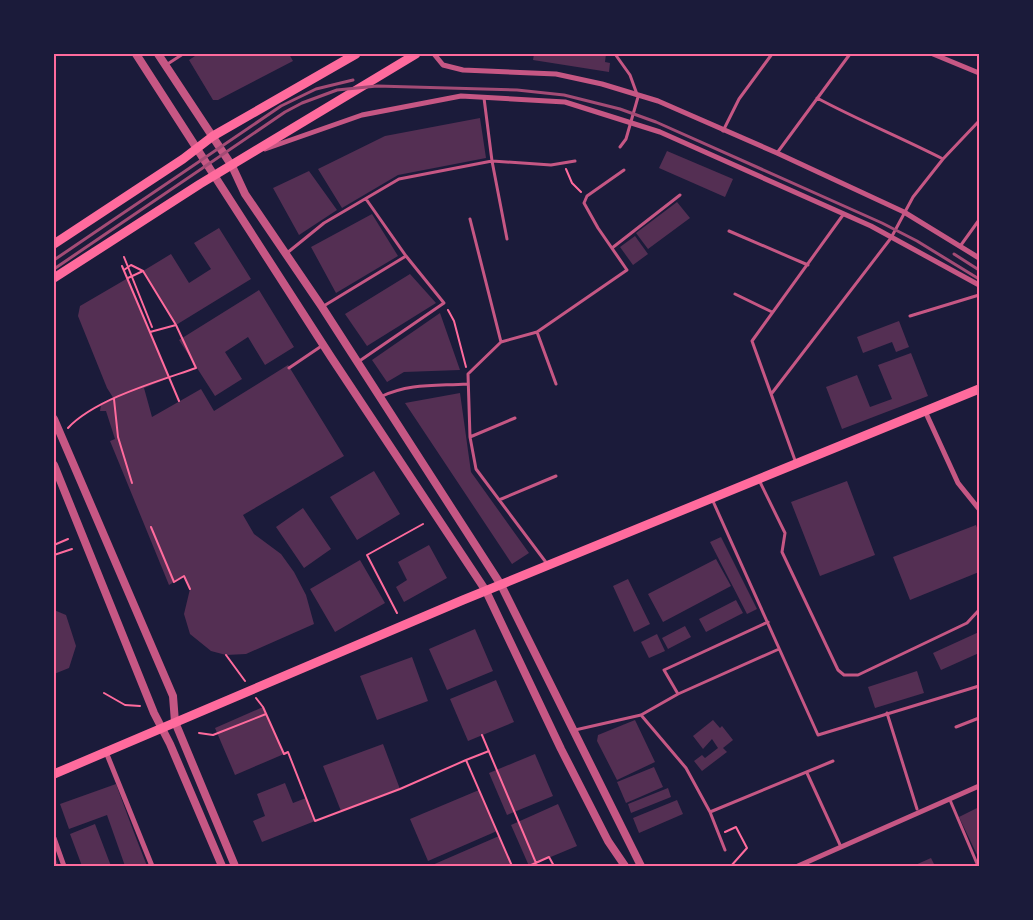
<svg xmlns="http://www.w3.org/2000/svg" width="1033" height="920" font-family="Merriweather,serif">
<rect width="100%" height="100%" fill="#1b1b3a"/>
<!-- building -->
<path fill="#542f53" d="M198,54H289L293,61L218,100H213L189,60Z
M534,54H606L605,62L610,63L609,72L533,60Z
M480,118L486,158L398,175L342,208L318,169L385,136Z
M667,151L733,179L725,197L659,168Z
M309,171L337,210L299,235L273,188Z
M677,202L690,218L648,249L636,233Z
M372,214L398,256L336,293L311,247Z
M219,228L251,279L176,325L143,271L171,254L189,283L211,269L194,243Z
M635,236L648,254L633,265L620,247Z
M410,274L436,303L367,346L345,314Z
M128,278L169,378L144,388L152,417L201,389L214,411L288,365L344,456L243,515L254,534L281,554L294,572L306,595L314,624L246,654L226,655L211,651L190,634L184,614L190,589L184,576L169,585L110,441L115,439L106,411H100L101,405L114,399L107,388L78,316L80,306Z
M259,290L294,347L265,365L248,337L225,352L242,379L215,396L179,340Z
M440,313L460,370L404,372L387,382L372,360Z
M899,321L909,347L896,352L892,342L863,353L857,337Z
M911,353L928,396L842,429L826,387L857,375L870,407L892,399L878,365Z
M460,393L471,472L529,553L512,564L405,403Z
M374,471L400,514L357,540L330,497Z
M847,481L875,555L820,576L791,502Z
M303,508L331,549L304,568L276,527Z
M976,525L979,533V572L910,600L893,557Z
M721,537L757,609L747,614L710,542Z
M429,545L447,578L404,602L396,587L407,580L398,562Z
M716,559L731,586L663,622L648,594Z
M360,560L385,603L335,632L310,589Z
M628,579L650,624L634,632L613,586Z
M736,600L743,613L706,632L699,619Z
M54,610L66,615L76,646L69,668L54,674Z
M685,626L691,637L668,649L662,638Z
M475,629L493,671L447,690L429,649Z
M979,632V653L941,670L933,653Z
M657,634L665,651L649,658L641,642Z
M412,657L428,701L377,720L360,676Z
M917,671L924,693L875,708L868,687Z
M496,680L514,722L468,741L450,699Z
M263,707L284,754L235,775L215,728Z
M635,720L655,762L617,780L597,741L598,735Z
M713,720L720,728L722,726L733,740L723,748L727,752L702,771L694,761L702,755L705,758L718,748L712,739L703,749L693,736Z
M383,744L400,789L341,811L323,766Z
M535,754L553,796L507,815L489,773Z
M654,767L663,787L626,803L617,782Z
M285,783L293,803L306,798L315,821L262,842L253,821L265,816L257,794Z
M116,784L133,830L147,866H125L107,815L69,829L60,804Z
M668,788L671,797L631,813L628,804Z
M479,790L497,831L428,861L410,819Z
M677,800L683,814L639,833L633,818Z
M558,804L577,846L529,866L511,825Z
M979,807V859L959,817Z
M95,824L111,866H82L70,834Z
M499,836L512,866H430Z
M54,855L59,866H54Z
M931,858L935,866H913Z"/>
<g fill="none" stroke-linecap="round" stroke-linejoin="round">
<!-- path -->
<path stroke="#ff6b9d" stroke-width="2" d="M566,169L572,183L581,192
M124,257L152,327
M122,266L179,401
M124,270L131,265L143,271
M448,310L454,321L466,367
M150,332L176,325
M114,399L118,437L132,483
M68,428C95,399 159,381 196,368L176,325L143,271L128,278
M151,527L174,582L184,576L190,589
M54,545L68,539
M54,555L72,549
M397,613L367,555L423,524
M226,655L245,681
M104,693L125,705L140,706
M256,698L263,707L284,754L288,752L315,821L400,789L466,760L512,866
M199,733L213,735L266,714
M482,735L536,863
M466,760L489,751
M725,832L736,827L747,848L731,866
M529,866L549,857L554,866"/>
<!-- service -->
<path stroke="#c65784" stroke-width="3" d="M615,54L630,75L638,97L626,139L620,147
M166,65L183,54
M484,98L492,161L507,239
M817,98C858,120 902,138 943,159
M723,131L739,99L772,54
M777,153L850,54
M470,219L501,342
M729,231L808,265
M961,245L979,220
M612,248L680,195
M287,253L324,223L399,179L492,161L551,165L575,161
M735,294L772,312
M322,307L406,256
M910,316L979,295
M537,332L556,384
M358,362L444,303L406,256L366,199
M289,368L323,345
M772,393L891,238L913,197L943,159L979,121
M380,397C410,383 435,386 467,384
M470,437L515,418
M796,463L752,341L843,215
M759,480L785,533L782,552L838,670L844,675H858L967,623L979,610
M712,499L818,735L979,686
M499,500L556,476
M548,565L476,469L470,437L468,374L501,342L537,332L627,270L598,228L584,203L587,196L624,170
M678,694L664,670L768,622
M887,713L917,809
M641,715L686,768L710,812L725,850
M956,727L979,718
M575,730L641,715L678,694L779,649
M807,773L841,847
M950,800L978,866
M710,812L833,761"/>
<!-- minor -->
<path stroke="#c65784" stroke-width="5" d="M434,54L443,65L463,70L556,74L602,84L658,101L777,153L904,212L979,258
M933,54L979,73
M265,149L362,115L461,96L565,102L660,132L871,226L979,285
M925,411L958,483L979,509
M106,752L152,866
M54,838L64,866
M798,866L979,786"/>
<!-- tertiary -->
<path stroke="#c65784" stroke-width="8" d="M136,54L331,357L486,591L561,749L608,841L625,866
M158,54L232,166L245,194L322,307L501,585L641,866
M54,419L173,696L175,722L235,866
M54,465L154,713L170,744L222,866"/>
<!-- secondary -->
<path stroke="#ff6b9d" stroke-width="9" d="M54,244L183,159L213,136L356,54
M54,278L200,184L416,54
M54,774L463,600L979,389"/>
<!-- rail -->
<path stroke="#a44b75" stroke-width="3" d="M954,254L979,270
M54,260L281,106L316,89L353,80
M54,269L285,112L302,103L337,90L377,86L517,90L564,95L620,109L656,122L882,223L917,241L979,279"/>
</g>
<!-- border -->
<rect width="1033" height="920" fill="none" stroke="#1b1b3a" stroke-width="110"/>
<rect x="55" y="55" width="923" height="810" fill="none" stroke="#ff6b9d" stroke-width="2"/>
</svg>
